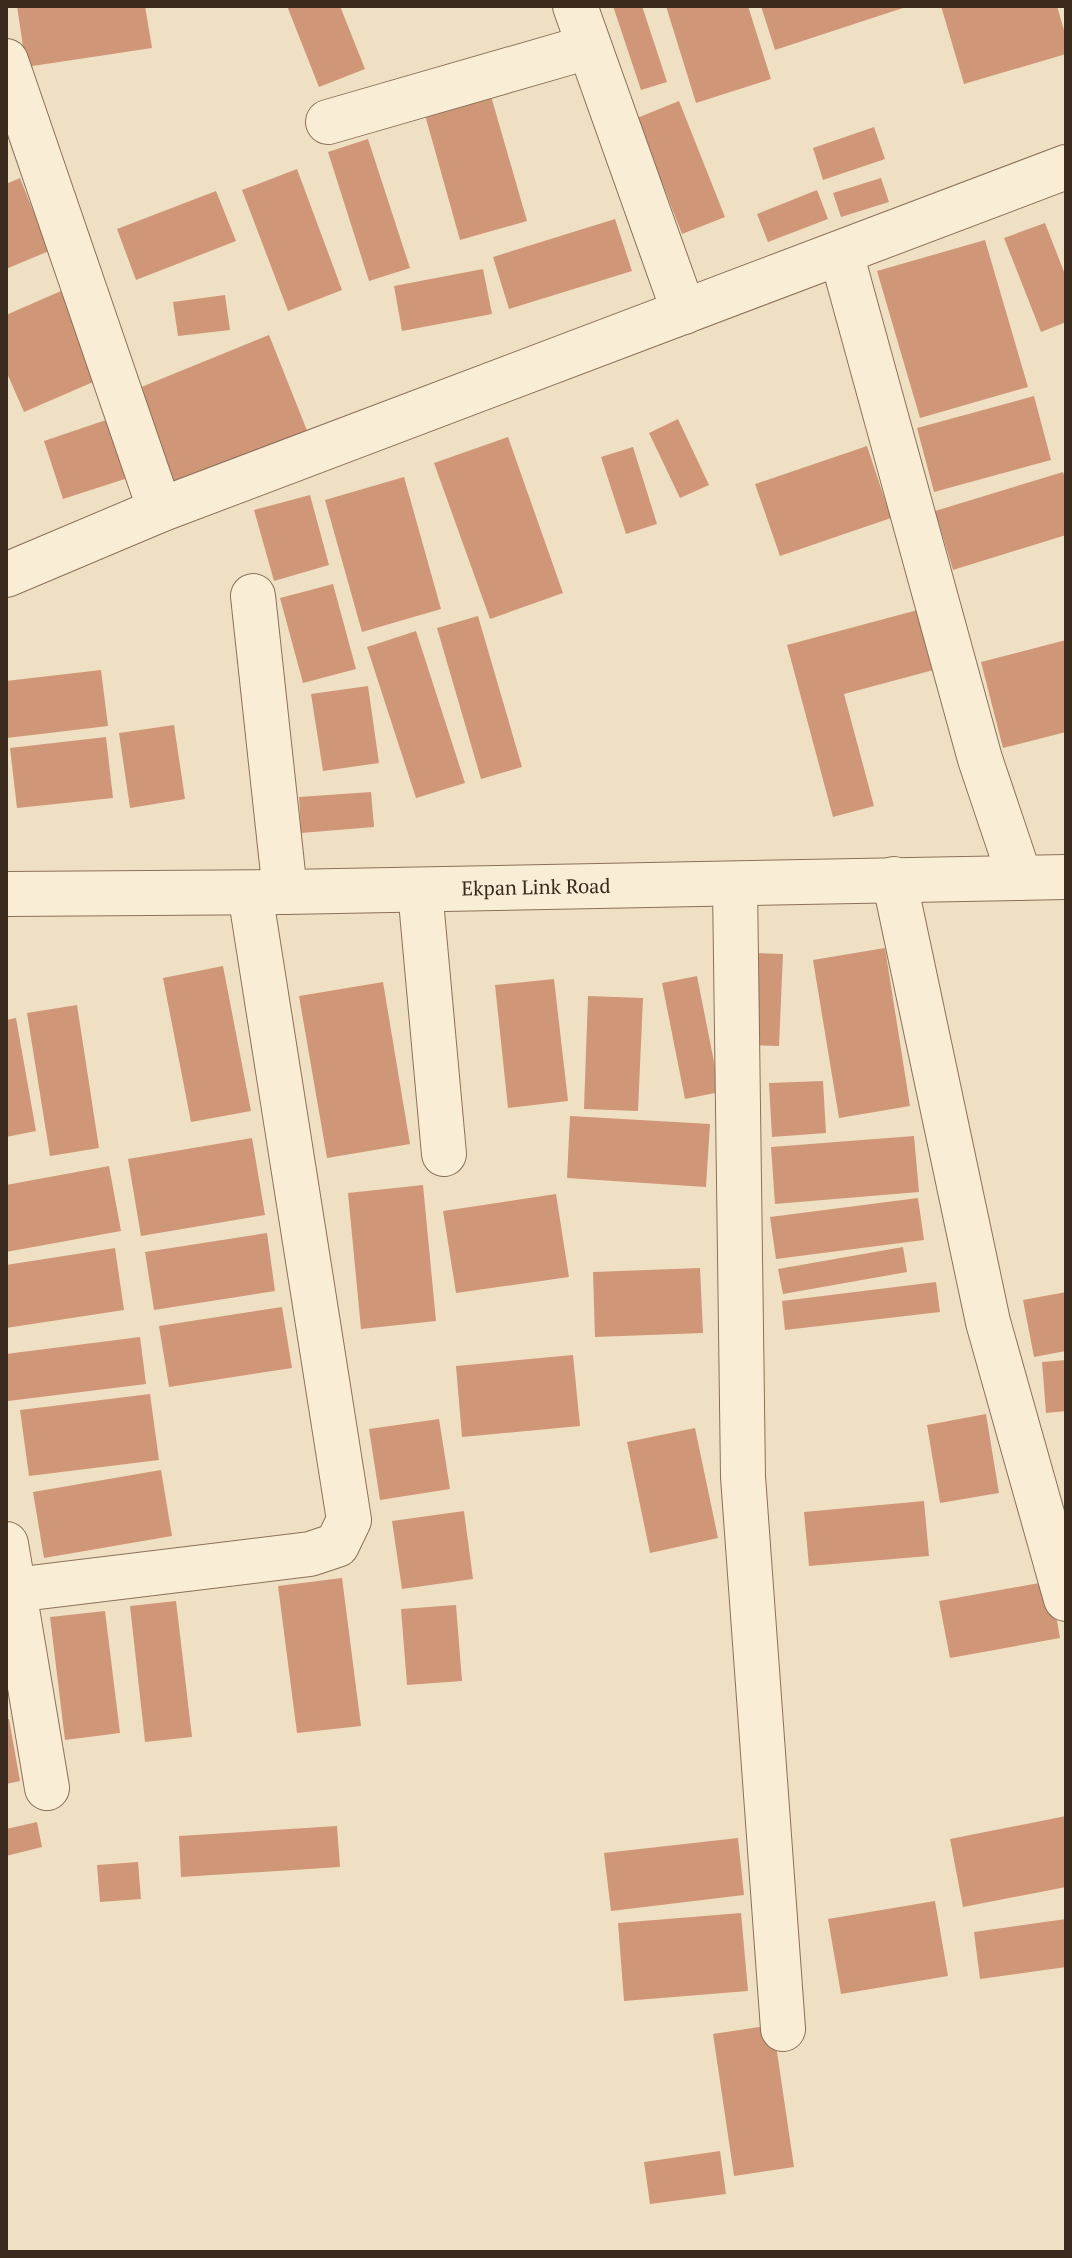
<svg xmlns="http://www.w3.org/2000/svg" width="1072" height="2258" font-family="'PT Serif',serif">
<rect width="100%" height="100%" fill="#f0e0c3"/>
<!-- building -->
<path fill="#cf9777" d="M17,6H145L152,48L26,67Z
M287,6H340L365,69L319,87Z
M613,6H642L667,82L641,90Z
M666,6H748L771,79L696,103Z
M761,6H906V7L775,50Z
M941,6H1057L1066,37V54L964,84Z
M491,96L527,221L460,240L425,115Z
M679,101L725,217L682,234L637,118Z
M874,127L885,159L823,180L813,148Z
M368,139L410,268L369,281L328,152Z
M297,169L342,290L288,311L242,190Z
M20,178L49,251L6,269V184Z
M881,178L889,202L841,217L833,193Z
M817,190L828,219L768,242L757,214Z
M216,191L236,241L136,280L117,229Z
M615,219L632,271L509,309L493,257Z
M1045,223L1066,277V322L1041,332L1004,238Z
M985,240L1028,387L920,418L877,271Z
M483,269L492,314L402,331L394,286Z
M61,291L100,379L24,412L6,371V315Z
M225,295L230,330L178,336L173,302Z
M269,335L308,433L173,488L134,390Z
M1034,396L1051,460L934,492L917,428Z
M109,419L128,478L63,499L44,441Z
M678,419L709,485L680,498L649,433Z
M508,437L563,593L490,619L434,463Z
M867,446L891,518L780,556L755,484Z
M633,447L657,524L626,534L601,457Z
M1063,472L1066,481V535L953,570L935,511Z
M404,477L441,609L362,632L325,500Z
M310,495L329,565L274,581L254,510Z
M333,584L356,669L303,683L280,598Z
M925,608L941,668L844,694L874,806L833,817L787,645Z
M478,616L522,767L481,779L437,628Z
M416,631L465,783L416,798L367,647Z
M1066,640V732L1003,748L981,662Z
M101,670L108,726L7,738L6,681Z
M368,686L379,763L323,771L311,694Z
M174,725L185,799L130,808L119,733Z
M106,737L113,798L17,808L10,748Z
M371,792L374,827L301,833L299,797Z
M885,948L910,1106L839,1118L813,960Z
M754,953L783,954L779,1046L750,1045Z
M223,966L251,1111L191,1122L163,978Z
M697,976L720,1092L685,1099L662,983Z
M554,979L568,1101L508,1108L495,985Z
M383,982L410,1144L327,1158L299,996Z
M588,996L643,998L638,1111L584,1109Z
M77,1005L99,1148L50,1156L27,1013Z
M16,1018L36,1131L6,1137V1020Z
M823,1081L826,1133L772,1137L769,1083Z
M570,1116L710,1124L706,1187L567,1178Z
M914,1136L919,1192L775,1204L771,1147Z
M252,1138L265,1215L141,1236L128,1159Z
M109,1166L121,1231L6,1252V1185Z
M423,1185L436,1321L361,1329L348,1193Z
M556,1194L569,1277L456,1293L443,1211Z
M918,1198L924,1240L776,1259L770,1217Z
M267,1233L275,1291L154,1310L145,1252Z
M903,1247L907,1272L783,1294L778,1269Z
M115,1248L124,1310L6,1328V1265Z
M700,1268L703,1333L595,1337L593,1272Z
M936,1282L940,1312L785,1330L782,1301Z
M1066,1292V1351L1034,1357L1023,1300Z
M282,1307L292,1368L169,1387L159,1326Z
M140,1337L146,1384L8,1401L6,1354Z
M573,1355L580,1426L462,1437L456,1366Z
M1066,1360V1411L1046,1413L1042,1362Z
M150,1394L159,1460L29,1476L20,1410Z
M986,1414L999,1493L940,1503L927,1425Z
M439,1419L450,1489L380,1500L369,1429Z
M695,1428L718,1538L650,1553L627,1442Z
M161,1470L172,1536L44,1558L33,1492Z
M924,1501L929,1556L809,1566L804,1512Z
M464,1511L473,1579L402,1589L392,1521Z
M342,1578L361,1726L297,1733L278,1586Z
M1050,1581L1060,1638L950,1658L939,1601Z
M176,1601L192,1737L145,1742L130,1606Z
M456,1605L462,1681L407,1685L401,1609Z
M105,1611L120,1733L65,1740L50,1617Z
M6,1719H9L20,1781L6,1784Z
M1066,1816V1887L963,1907L950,1839Z
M37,1822L42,1847L6,1856V1829Z
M337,1826L340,1867L181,1877L179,1836Z
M738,1838L744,1895L611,1911L604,1853Z
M138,1862L141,1899L100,1902L97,1865Z
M935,1901L948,1976L841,1994L828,1919Z
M741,1913L748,1991L624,2001L618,1923Z
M1066,1919V1967L980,1979L974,1932Z
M773,2025L794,2167L734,2176L713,2034Z
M720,2151L726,2194L650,2204L644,2162Z"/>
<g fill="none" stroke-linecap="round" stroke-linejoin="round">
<defs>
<g id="minor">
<path d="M575,6L684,312"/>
<path d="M6,61L160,510"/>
<path d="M328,122L588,47"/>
<path d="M841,253L980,759L1020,878"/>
<path d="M6,575L160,510L1066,167"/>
<path d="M253,596L285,892"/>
<path d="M894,879L988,1322L1066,1599"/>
<path d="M735,885L743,1477L783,2029"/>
<path d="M420,890L444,1154"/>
<path id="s1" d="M6,894L285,892L1066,877"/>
<path d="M6,1544L47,1788"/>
<path d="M14,1590L310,1554L337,1545L349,1520L250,893"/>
</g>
</defs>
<!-- minor casing -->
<use href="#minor" stroke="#8b7059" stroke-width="46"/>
<!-- minor -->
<use href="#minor" stroke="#faedd6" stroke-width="44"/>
</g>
<g text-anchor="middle" stroke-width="6" stroke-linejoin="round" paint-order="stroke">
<!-- street labels -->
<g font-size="20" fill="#3a2a1d" stroke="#f7ead2">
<text dy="7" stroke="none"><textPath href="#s1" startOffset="530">Ekpan Link Road</textPath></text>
</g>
</g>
<!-- border -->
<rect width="1072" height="2258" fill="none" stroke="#3a2a1d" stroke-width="16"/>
</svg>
